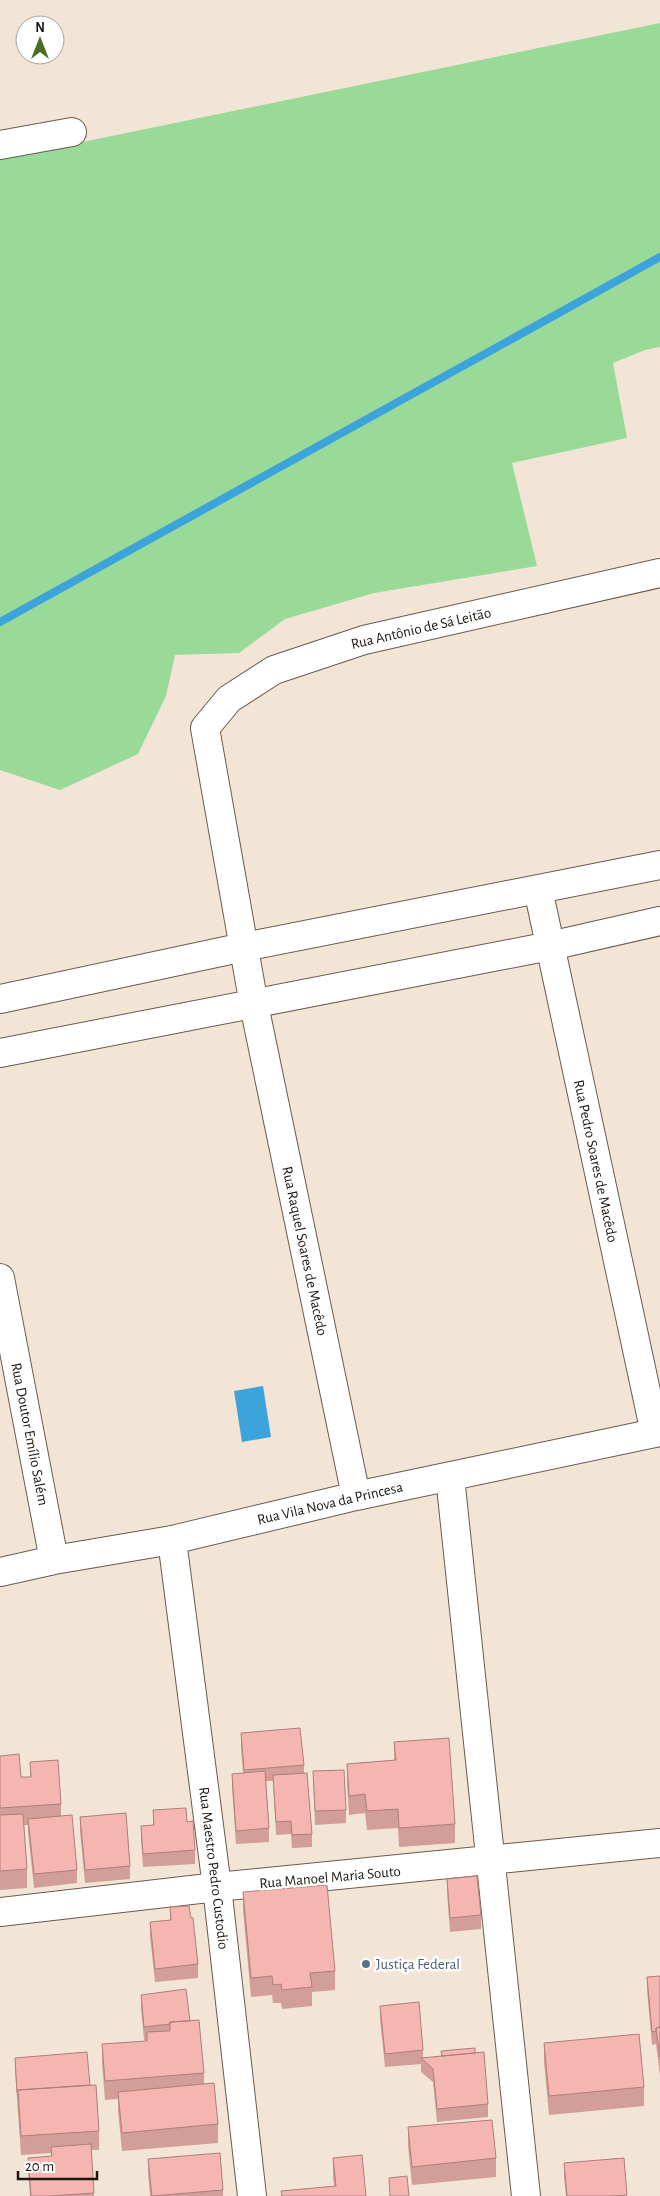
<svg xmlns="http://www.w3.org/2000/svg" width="660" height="2196" font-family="'Alegreya Sans',sans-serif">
<rect width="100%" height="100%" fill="#f3e5d6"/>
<!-- green -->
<path fill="#99da99" d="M660,23V347L645,350L613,363L627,438L512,463L537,566L374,593L285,619L239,653L175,655L166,696L138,754L60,790L0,770V159Z"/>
<!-- water -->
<path fill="#3ca4db" d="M263,1386L271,1437L242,1442L234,1391Z"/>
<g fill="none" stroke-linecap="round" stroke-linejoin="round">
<!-- stream -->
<path stroke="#3ca4db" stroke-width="8" d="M0,622L660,257"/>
<defs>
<path id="street" d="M0,145L72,132
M538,889L655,1433
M0,999L244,947L660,865
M0,1053L550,946L660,921
M0,1278L54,1560
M450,1477L526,2196
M356,1496L254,1005L205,728L229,699L274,670L364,640L660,573
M172,1540L217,1887L252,2196
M0,1572L54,1560L172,1540L356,1496L660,1432
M0,1912L217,1887L660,1843"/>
</defs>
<!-- street casing -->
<use href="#street" stroke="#685b4f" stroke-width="30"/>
<!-- street -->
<use href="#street" stroke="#fff" stroke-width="28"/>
</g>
<!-- wall -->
<path fill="#d39d98" d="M241,1733L304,1765V1773L312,1834V1847L292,1848L291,1834L276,1835L273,1781H266L269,1828V1842L236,1844L232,1787V1774L243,1773L241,1747Z
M394,1742L455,1824V1843L399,1847L398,1828L367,1830L365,1813L349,1815L347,1783V1764L394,1760Z
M0,1756L21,1777H30V1762L61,1804V1816L77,1870V1883L34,1888L28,1832V1825H24L27,1869V1888L0,1890Z
M313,1771L346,1810V1823L315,1825Z
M153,1810L187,1822L195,1850V1864L143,1867L141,1839V1826L153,1825Z
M80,1817L130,1866V1879L85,1883L80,1831Z
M447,1879L481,1915V1929L450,1932L447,1892Z
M243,1892L335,1971V1990L312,1992V2006L282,2009L281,2003H273L272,1995L251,1997L243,1911Z
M170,1907L191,1918L198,1964V1978L155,1982L150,1936V1922L170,1920Z
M660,1976V2076L656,2044L652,2045L647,1990V1977Z
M141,1995L190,2021L204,2073V2084L218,2124V2143L122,2151L118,2111V2099L105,2100L102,2063V2044L147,2041L144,2040L141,2008Z
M380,2006L423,2050V2058L441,2057V2051L475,2053L488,2104V2117L437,2122L433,2082L421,2072V2064L385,2067L380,2019Z
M544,2043L644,2087V2106L549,2115L544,2062Z
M15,2058L90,2085L99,2131V2150H91L94,2196H30L28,2171V2158L51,2156V2153L21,2155L15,2071Z
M408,2127L496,2158V2177L412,2185L408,2146Z
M333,2158L366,2196H281V2191L334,2186L333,2177Z
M624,2158L627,2196H566L564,2177V2163Z
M148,2159L223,2190V2196H150L148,2173Z"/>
<!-- building -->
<path fill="#f5b6b1" stroke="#ac7f7c" d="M300,1728L304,1765L244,1770L241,1733Z
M449,1738L455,1824L399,1828L398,1809L367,1811L365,1794L349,1796L347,1764L396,1760L394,1742Z
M19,1754L21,1777H31L30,1762L58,1760L61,1804L0,1808V1756Z
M344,1770L346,1810L315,1811L313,1771Z
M265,1771L269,1828L236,1831L232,1774Z
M307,1773L312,1834L292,1835L291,1821L276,1822L273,1775Z
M186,1808L187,1822L193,1821L195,1850L143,1854L141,1826L154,1825L153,1810Z
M126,1813L130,1866L85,1870L80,1817Z
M23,1814L27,1869L0,1871V1815Z
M72,1815L77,1870L34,1874L28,1819Z
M477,1876L481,1915L450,1918L447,1879Z
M327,1885L335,1971L310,1973L312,1987L282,1990L281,1984L273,1985L272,1976L251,1978L243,1892Z
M189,1906L191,1918H193L198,1964L155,1969L150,1922L171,1920L170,1907Z
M660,1976V2027L656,2028V2031L652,2032L647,1977Z
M186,1989L190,2021L170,2022V2024L144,2027L141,1995Z
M419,2002L423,2050L385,2054L380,2006Z
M199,2020L204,2073L105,2081L102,2044L147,2041V2032L170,2031V2022Z
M660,2027V2057L656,2028Z
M639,2034L644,2087L549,2096L544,2043Z
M475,2048V2053L442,2056L441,2051Z
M87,2052L90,2085L18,2090L17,2092L15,2058Z
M484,2052L488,2104L437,2109L433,2069L421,2058Z
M214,2083L218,2124L122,2133L118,2092Z
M96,2085L99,2131L21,2136L18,2090Z
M492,2120L496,2158L412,2167L408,2127Z
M91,2144L94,2193L50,2196H31L28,2158L52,2156L51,2147Z
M220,2153L223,2190L152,2196L148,2159Z
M362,2155L366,2196H282L281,2191L336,2186L333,2158Z
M624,2158L627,2195L613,2196H567L564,2163Z
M407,2176L409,2196H390L389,2178Z"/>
<!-- markers -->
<circle fill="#5c6f8a" stroke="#fff" stroke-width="2" cx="366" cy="1964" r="5"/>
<g text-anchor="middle" stroke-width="5" stroke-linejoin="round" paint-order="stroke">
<!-- street labels -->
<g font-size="15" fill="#1c1712" stroke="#fff">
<text transform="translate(421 628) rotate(-13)" y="5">Rua Antônio de Sá Leitão</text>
<text transform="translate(596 1161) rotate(78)" y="5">Rua Pedro Soares de Macêdo</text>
<text transform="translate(305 1251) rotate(78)" y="5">Rua Raquel Soares de Macêdo</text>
<text transform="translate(30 1434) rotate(79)" y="5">Rua Doutor Emílio Salém</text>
<text transform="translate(330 1503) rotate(-13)" y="5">Rua Vila Nova da Princesa</text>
<text transform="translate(214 1868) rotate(83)" y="5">Rua Maestro Pedro Custodio</text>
<text transform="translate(330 1877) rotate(-5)" y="5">Rua Manoel Maria Souto</text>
</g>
<!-- service labels -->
<g font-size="15" fill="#4e5e75" stroke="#fff" text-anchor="start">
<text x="376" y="1969">Justiça Federal</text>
</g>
</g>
<!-- north arrow -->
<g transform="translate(40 40)"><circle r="24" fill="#ffffff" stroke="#a4a2a0"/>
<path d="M0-4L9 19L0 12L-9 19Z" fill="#4b6e27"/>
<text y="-8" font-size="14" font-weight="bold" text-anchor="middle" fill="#1c1712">N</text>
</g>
<!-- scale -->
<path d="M18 2171v8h79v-8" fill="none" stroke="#1c1712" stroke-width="2.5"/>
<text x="25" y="2171" font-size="15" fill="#1c1712" stroke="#ffffff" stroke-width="4" paint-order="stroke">20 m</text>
</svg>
